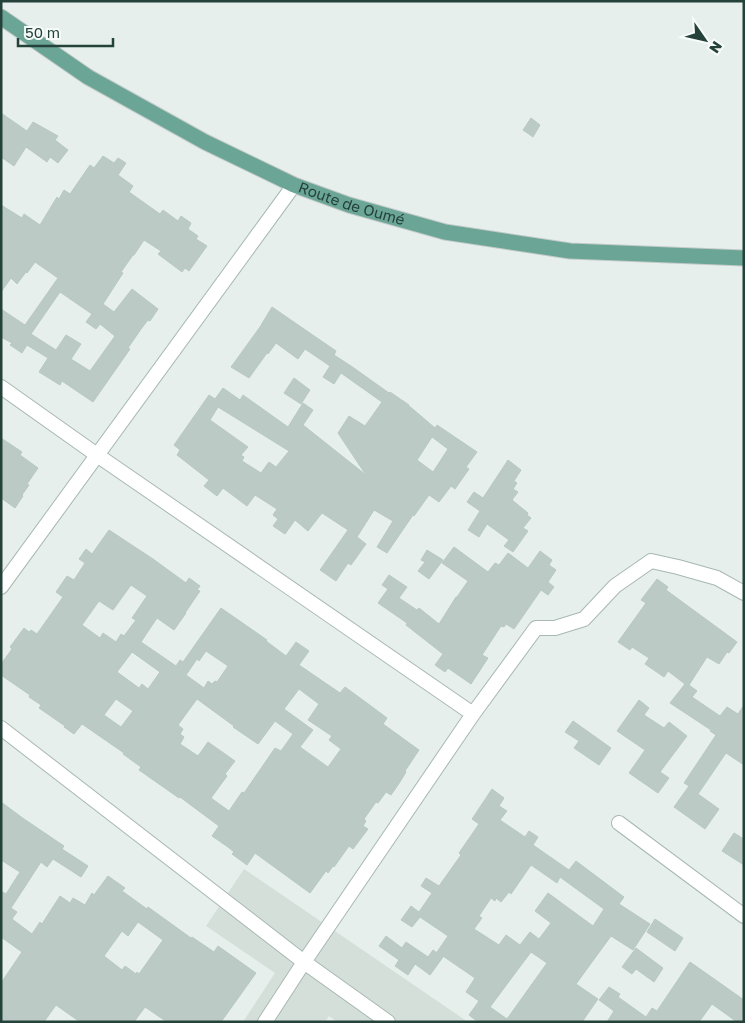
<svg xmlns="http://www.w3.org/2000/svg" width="745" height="1023" font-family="'Golos Text',sans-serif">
<rect width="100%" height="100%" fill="#e6efeb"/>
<!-- built -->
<path fill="#d4dfda" d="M244,869L468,1022H337L329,1016L325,1022H243L275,973L206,926Z"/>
<!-- building -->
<path fill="#bbcac4" stroke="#b8c9c2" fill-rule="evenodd" d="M1,113L27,131L33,122L58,136L55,140L68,150L58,163L50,157L47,162L26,147L14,166L1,157Z
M531,118L540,125L533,137L523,130Z
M103,156L114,163L118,158L126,163L118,175L133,186L129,192L160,214L163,210L178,221L181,216L191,223L188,229L198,236L196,239L207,246L189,271L185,268L182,272L158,254L161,251L144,240L134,255H133L121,272L123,273L103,304L114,312L132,289L158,309L150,321L148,320L141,329L128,348L130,349L93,402L62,381L60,385L39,372L48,358L27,345L22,353L10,345L12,343L1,337V309L25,325L58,278L35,262L27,273L26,272L17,284L11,278L1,292V205L22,218L24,214L40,225L57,197L59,199L64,190L70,194L90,165L94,168ZM60,292L92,314L86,322L96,329L100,324L115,336L90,371L71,359L81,344L66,335L56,350L31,334Z
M272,307L336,351L334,355L351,366L389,393L390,392L409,405H408L435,428L437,425L477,452L466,467L469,469L455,489L451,486L439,502L429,495L414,516L413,515L387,553L377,547L393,521L374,510L357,537L366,544L351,565L348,563L336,581L320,570L348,530L322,513L308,531L295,520L285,534L273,526L278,519L273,515L277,509L255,495L247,506L223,488L217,496L204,486L209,480L177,455L180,450L174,445L209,395L215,399L223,388L240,400L243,395L288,427L303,403L313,410L303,425L366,475L338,433L349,416L365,426L382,402L341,373L334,384L323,377L330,366L305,349L298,359L276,343L268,354L267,353L249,378L231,367L260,327ZM218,407L289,451L276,467L269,462L261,473L242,461L244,457L241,455L248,447L210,420ZM432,437L448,449L433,472L417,460Z
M294,378L310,390L301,404L284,393Z
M1,438L22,452L20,455L38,468L27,484L29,485L22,495L23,496L15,508L1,498Z
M508,460L521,470L514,481L517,483L513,489L518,492L512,500L528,513L527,515L531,518L523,528L528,531L513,552L504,546L509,540L487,524L479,537L468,530L480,511L467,502L474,492L483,498Z
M109,530L153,559L186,583L189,578L200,586L197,590L200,591L185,613H186L174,630L157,618L141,642L176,666L180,660L183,662L221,608L267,640L266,641L286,656L296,642L309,651L299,665L340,693L345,687L371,706L387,718L383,724L419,750L405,771L406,772L400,782L391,795L386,792L378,803L376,802L364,819L366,821L363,826L368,829L353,849L349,846L334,867L333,866L328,873L326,871L310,893L255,853L247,865L232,854L234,852L228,847L212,836L219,826L180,797L179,798L139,770L141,767L123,754L124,753L82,724L74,734L64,727L65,726L39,708L41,705L29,697L30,695L1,675V664L12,649L10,647L24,628L29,632L31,630L37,634L63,597L56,592L67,576L74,580L85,563L79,559L86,549L92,554ZM131,585L147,596L132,618L136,620L124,636L121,634L116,642L103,633L100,638L82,625L99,601L113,610ZM206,651L228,666L217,682L215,681L212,684L208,681L204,688L186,675L197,659L199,661ZM132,652L160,672L148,689L142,684L139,688L117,672ZM299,689L319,704L308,720L332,736L329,740L341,749L328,767L300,747L313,730L284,709ZM116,699L133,711L121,727L104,715ZM197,699L234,726L233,727L258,744L275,721L293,734L281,751L275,748L244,793L242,792L229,811L211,798L227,776L225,774L235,761L208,742L198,756L180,744L184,737L180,734L183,729L178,725Z
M454,547L488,572L495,563L499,565L508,553L528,568L540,551L552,560L549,565L556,570L548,582L554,587L548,595L541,590L514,629L506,624L504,627L501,626L482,655L488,658L471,684L448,668L445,672L435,665L443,654L406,625L407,623L378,603L388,589L382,585L389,575L407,587L399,598L417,610L419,608L439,624L456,597H457L468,581L442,563Z
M427,550L443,560L429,579L418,571L425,562L421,560Z
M657,579L668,587L666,590L737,642L729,653L727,652L719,664L707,657L689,685L697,691L692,697L720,716L727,707L738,714L744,705V765L726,753L698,794L719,809L705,829L674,807L689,786L684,783L716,735L710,731L711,730L670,703L685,684L668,671L664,677L645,664L649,658L632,647L630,650L618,642L646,603L641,600Z
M639,700L649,708L644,715L664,728L669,722L687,736L660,772L669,778L658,793L629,773L645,750L617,731Z
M573,721L611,748L599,765L574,748L579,741L565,732Z
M492,789L504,798L499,806L507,811L500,820L525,837L529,831L538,837L533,845L569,870L576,861L624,897L619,904L650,924L633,950L611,936L576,984L598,999L582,1022H478L469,1015L479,1001L466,992L475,978L437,952L448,936L420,917L412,927L401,920L411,906L419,912L432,893L421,886L426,878L439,886L461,855L459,853L479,824L472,819ZM531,865L557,883L560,877L604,909L593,926L548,893L535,911L551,923L539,939L530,932L520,945L506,935L499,945L474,929L482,918L479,916L491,898L495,901L496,898L501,902L509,892L511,894ZM531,952L547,963L507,1019L490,1007Z
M1,802L24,819L64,846L62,849L88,866L81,877L53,859L47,867L41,862L11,908L17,912L12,919L32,934L40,922L42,924L60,896L70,903L73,898L85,905L92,893L94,895L108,876L125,888L122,891L147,909L148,907L191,938L192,937L214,952L218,946L256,973L221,1022H167L145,1007L134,1022H80L56,1005L44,1022H1V983L22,952L1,937V891L6,894L20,872L1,860ZM138,922L163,940L139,974L137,972L136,974L125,966L122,970L104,956L122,931L128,936Z
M734,833L744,839V865L722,851Z
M655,919L683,938L675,951L647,932Z
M386,936L402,948L406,942L428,957L433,950L443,957L430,975L415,964L408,975L395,966L399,960L379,946Z
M636,948L663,968L654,982L636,969L632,974L622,967Z
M690,962L744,1000V1022H737L712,1004L699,1022H607L614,1011L599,1000L609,987L620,994L618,997L646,1017L652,1008L657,1011Z"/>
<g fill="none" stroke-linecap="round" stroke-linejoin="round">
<defs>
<path id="minor" d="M1,387L97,455L473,714
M1,587L294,185
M1,728L304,962L388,1022
M619,823L744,916
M265,1022L304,962L473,714L536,628H555L584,619L615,586L651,561L678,567L717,578L744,593"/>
<g id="major">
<path id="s1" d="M1,17L88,77L205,142L294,185L349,205L445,232L570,251L744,258"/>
</g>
</defs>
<!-- minor casing -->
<use href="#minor" stroke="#a8b8b2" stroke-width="16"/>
<!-- major casing -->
<use href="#major" stroke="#c2cac8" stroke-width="17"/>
<!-- minor -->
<use href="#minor" stroke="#fff" stroke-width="14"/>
<!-- major -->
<use href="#major" stroke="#6aa596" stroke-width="15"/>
</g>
<g text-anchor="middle" stroke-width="4" stroke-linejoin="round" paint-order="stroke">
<!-- street labels -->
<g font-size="15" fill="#24423a" stroke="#f7fbf9">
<text dy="5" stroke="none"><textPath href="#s1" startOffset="399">Route de Oumé</textPath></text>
</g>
</g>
<!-- border -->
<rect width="745" height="1023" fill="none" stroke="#24423a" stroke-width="5"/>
<!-- north arrow -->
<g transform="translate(705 40) rotate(124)" stroke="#f7fbf9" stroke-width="4" paint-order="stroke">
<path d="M0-4L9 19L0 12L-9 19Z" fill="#24423a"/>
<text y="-8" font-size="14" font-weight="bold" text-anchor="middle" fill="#24423a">N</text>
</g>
<!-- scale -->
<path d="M18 38v8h95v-8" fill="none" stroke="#24423a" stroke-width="2.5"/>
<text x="25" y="38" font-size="15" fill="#24423a" stroke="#f7fbf9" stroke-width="4" paint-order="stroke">50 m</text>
</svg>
